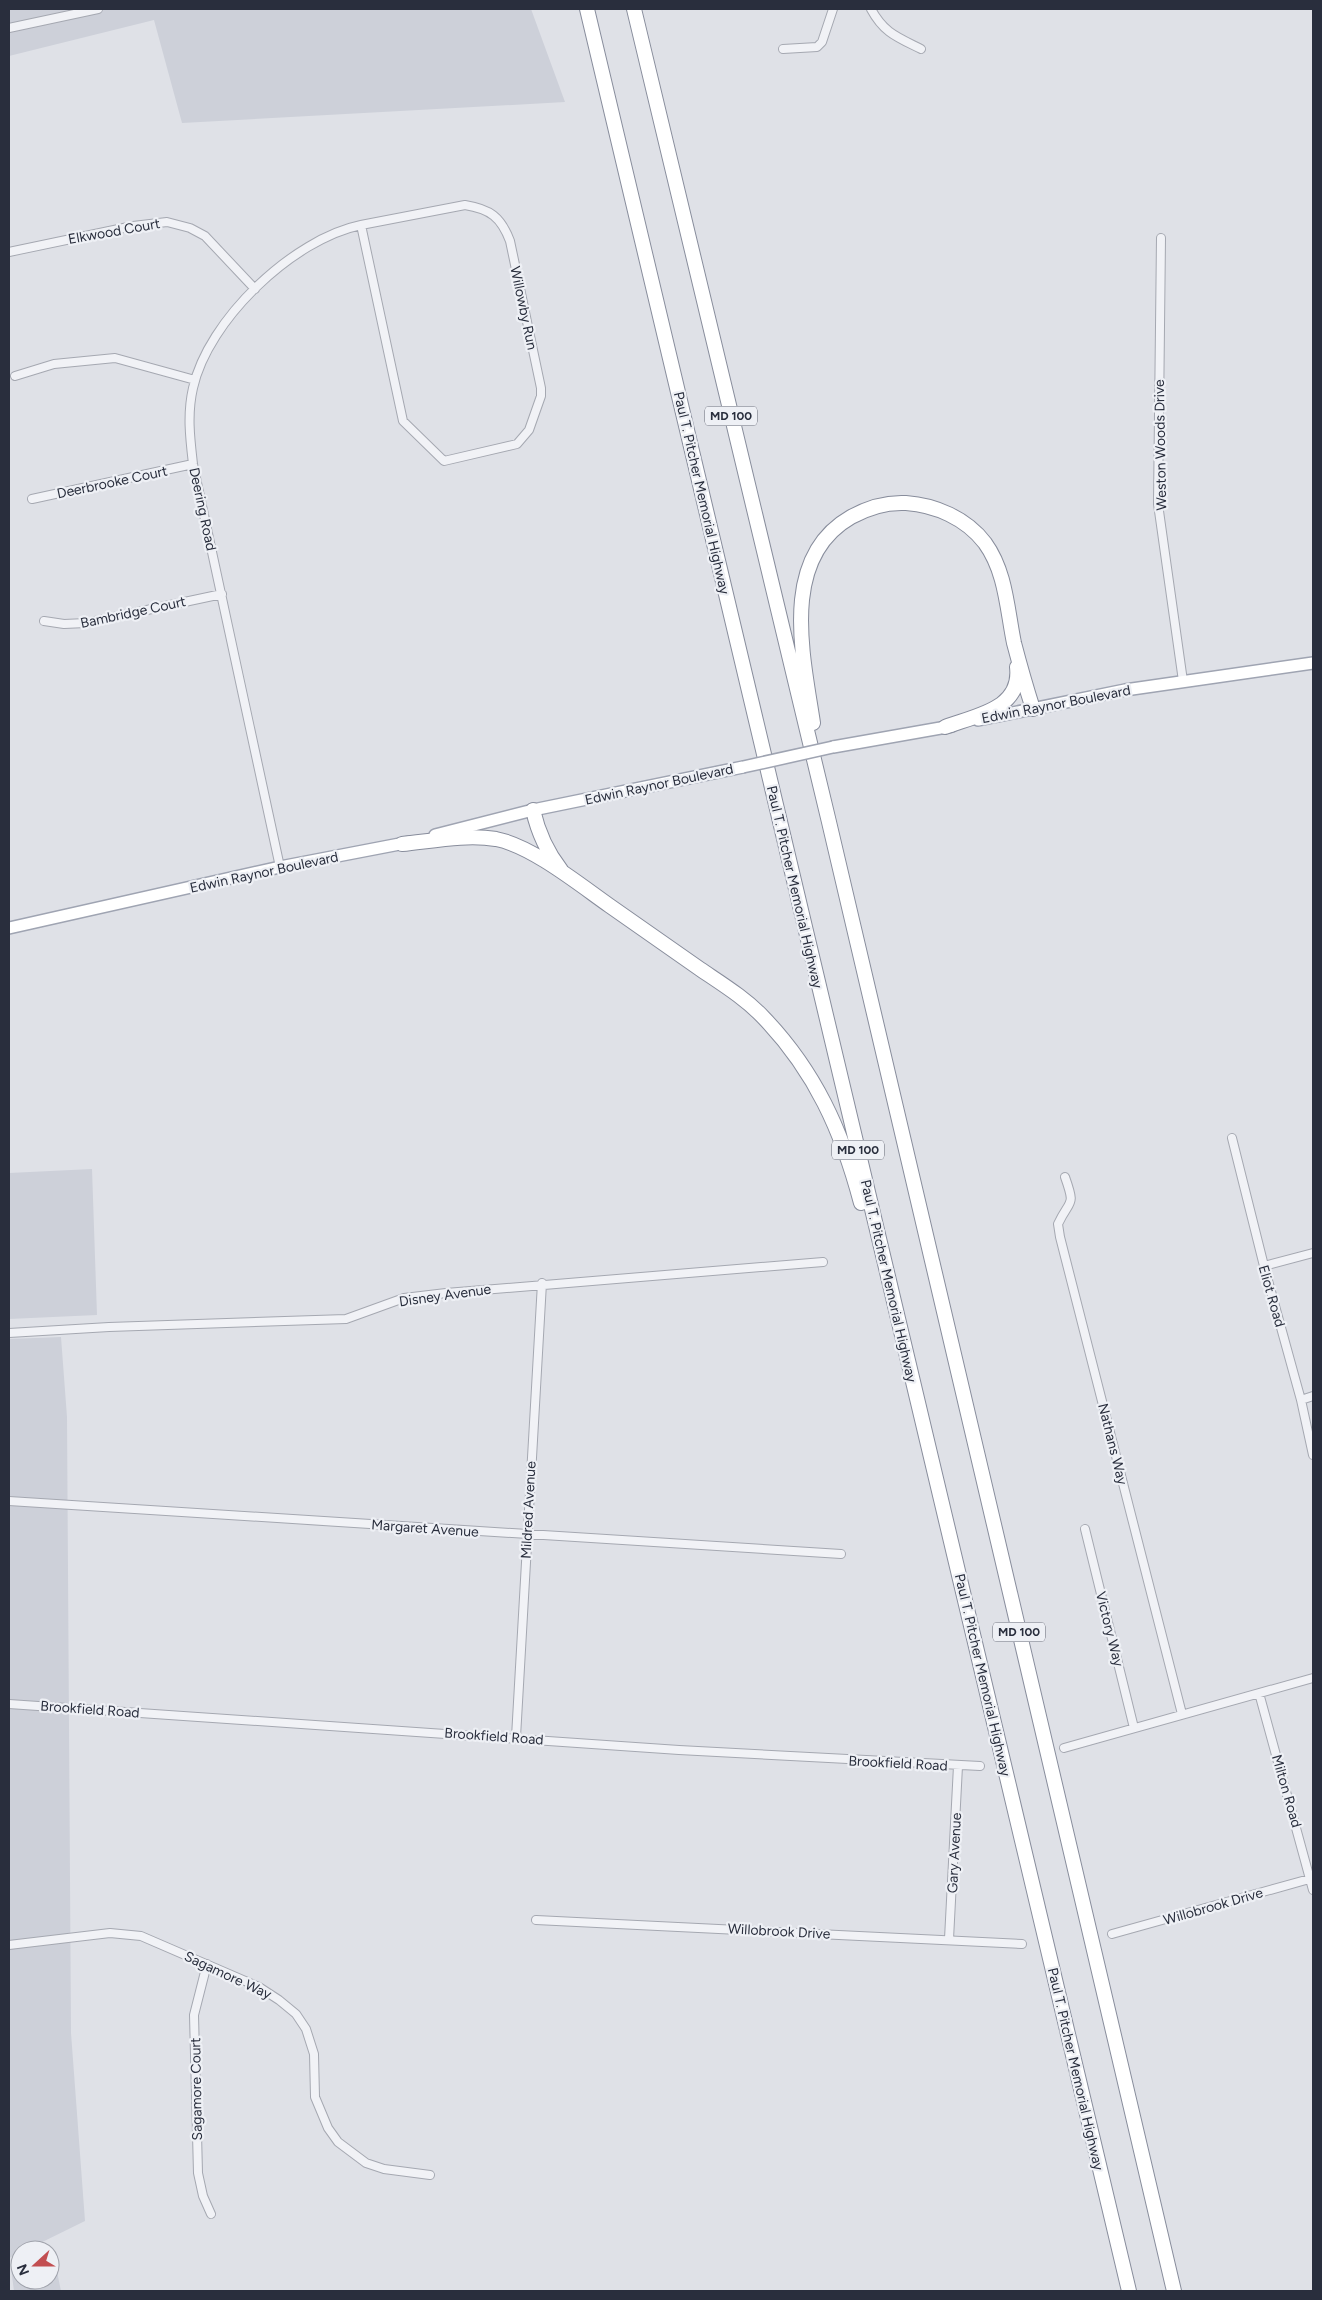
<svg xmlns="http://www.w3.org/2000/svg" width="1322" height="2300" font-family="Figtree,sans-serif">
<rect width="100%" height="100%" fill="#dfe1e7"/>
<!-- built -->
<path fill="#cdd0d9" d="M9,9H531L565,102L182,123L154,20L9,56Z
M92,1169L97,1315L9,1319V1173Z
M61,1337L67,1417L71,2033L85,2221L26,2250H20V2253L9,2258V1339Z
M55,2262L61,2291H14L11,2268L20,2266V2280H50V2263Z"/>
<g fill="none" stroke-linecap="round" stroke-linejoin="round">
<defs>
<path id="street" d="M871,9C884,33 897,37 921,49
M9,28L98,9
M783,49L817,47L822,42L833,9
M465,205C490,209 501,217 510,241L541,388V396L529,430L517,444L444,461L403,421L361,225Z
M1161,238L1158,504L1183,681
M9,252L133,226L167,222L190,228L205,236L255,289
M15,376L54,364L115,358L195,380
M32,499L193,464
M44,621L64,624L86,623L222,594
M280,867L193,464C190,438 187,414 193,388C208,320 293,239 361,225
M1232,1138L1264,1266L1301,1400L1313,1455
M1065,1177C1076,1208 1070,1198 1058,1224L1060,1237L1182,1714
M1264,1266L1313,1253
M9,1333L109,1327L346,1319L404,1298L446,1293L823,1262
M1301,1400L1313,1396
M9,1501L841,1554
M1085,1529L1134,1728
M1259,1693L1313,1890
M9,1704L679,1750L980,1766
M516,1737L542,1283
M1064,1748L1313,1678
M536,1920L1022,1944
M1112,1934L1313,1878
M949,1939L958,1766
M9,1945L110,1933L141,1936L259,1987L279,2000L296,2014L306,2029L314,2054L315,2097L328,2128L338,2142L366,2163L384,2169L430,2175
M207,1964L194,2015L198,2173L203,2196L211,2214"/>
<path id="primary" d="M978,720L1125,690L1313,663
M833,747L952,726
M435,835L533,810L743,767
M9,928L280,867L410,842"/>
<path id="highway" d="M587,9L1129,2291
M634,9L829,822L1174,2291
M813,723C803,656 779,558 851,517C867,508 887,502 906,503C935,505 966,518 985,543C1006,572 1007,609 1014,643C1020,666 1026,687 1033,709
M945,727C977,715 1022,709 1017,667
M533,810C538,832 547,852 561,870
M402,844C432,841 466,834 496,839C532,846 580,885 610,906C640,927 670,948 700,969C722,984 745,998 763,1017C815,1071 842,1131 861,1203"/>
</defs>
<!-- street casing -->
<use href="#street" stroke="#a5a8b1" stroke-width="10"/>
<!-- primary casing -->
<use href="#primary" stroke="#9fa4b2" stroke-width="14"/>
<!-- highway casing -->
<use href="#highway" stroke="#888d9c" stroke-width="16"/>
<!-- street -->
<use href="#street" stroke="#f1f2f6" stroke-width="8"/>
<!-- primary -->
<use href="#primary" stroke="#fff" stroke-width="11"/>
<!-- highway -->
<use href="#highway" stroke="#fff" stroke-width="14"/>
<defs>
<path id="primary-bridge" d="M743,767L833,747"/>
</defs>
<!-- primary-bridge casing -->
<use href="#primary-bridge" stroke="#9fa4b2" stroke-width="14" stroke-linecap="butt"/>
<!-- primary-bridge -->
<use href="#primary-bridge" stroke="#fff" stroke-width="11"/>
</g>
<g text-anchor="middle" stroke-width="4.5" stroke-linejoin="round" paint-order="stroke">
<!-- shield labels -->
<g fill="#eef0f5" stroke="#646874" stroke-width="1">
<rect x="705" y="406.5" width="52" height="19" rx="4"/>
<rect x="832" y="1140.5" width="52" height="19" rx="4"/>
<rect x="993" y="1622.5" width="52" height="19" rx="4"/>
</g>
<g font-size="12" font-weight="bold" fill="#292e3d">
<text x="731" y="420">MD 100</text>
<text x="858" y="1154">MD 100</text>
<text x="1019" y="1636">MD 100</text>
</g>
<!-- street labels -->
<g font-size="14" fill="#292e3d" stroke="#eef0f5">
<text transform="translate(114 231) rotate(-10)" y="5">Elkwood Court</text>
<text transform="translate(524 308) rotate(78)" y="5">Willowby Run</text>
<text transform="translate(1160 445) rotate(-91)" y="5">Weston Woods Drive</text>
<text transform="translate(112 482) rotate(-12)" y="5">Deerbrooke Court</text>
<text transform="translate(702 493) rotate(77)" y="5">Paul T. Pitcher Memorial Highway</text>
<text transform="translate(203 509) rotate(78)" y="5">Deering Road</text>
<text transform="translate(133 612) rotate(-12)" y="5">Bambridge Court</text>
<text transform="translate(1056 704) rotate(-11)" y="5">Edwin Raynor Boulevard</text>
<text transform="translate(659 784) rotate(-12)" y="5">Edwin Raynor Boulevard</text>
<text transform="translate(264 872) rotate(-12)" y="5">Edwin Raynor Boulevard</text>
<text transform="translate(795 887) rotate(77)" y="5">Paul T. Pitcher Memorial Highway</text>
<text transform="translate(889 1281) rotate(77)" y="5">Paul T. Pitcher Memorial Highway</text>
<text transform="translate(445 1295) rotate(-8)" y="5">Disney Avenue</text>
<text transform="translate(1272 1296) rotate(74)" y="5">Eliot Road</text>
<text transform="translate(1113 1444) rotate(76)" y="5">Nathans Way</text>
<text transform="translate(528 1510) rotate(-87)" y="5">Mildred Avenue</text>
<text transform="translate(425 1528) rotate(4)" y="5">Margaret Avenue</text>
<text transform="translate(1110 1629) rotate(76)" y="5">Victory Way</text>
<text transform="translate(983 1675) rotate(77)" y="5">Paul T. Pitcher Memorial Highway</text>
<text transform="translate(90 1709) rotate(4)" y="5">Brookfield Road</text>
<text transform="translate(494 1736) rotate(4)" y="5">Brookfield Road</text>
<text transform="translate(898 1763) rotate(3)" y="5">Brookfield Road</text>
<text transform="translate(1287 1791) rotate(74)" y="5">Milton Road</text>
<text transform="translate(954 1853) rotate(-87)" y="5">Gary Avenue</text>
<text transform="translate(1213 1906) rotate(-16)" y="5">Willobrook Drive</text>
<text transform="translate(779 1931) rotate(3)" y="5">Willobrook Drive</text>
<text transform="translate(228 1975) rotate(25)" y="5">Sagamore Way</text>
<text transform="translate(1076 2069) rotate(77)" y="5">Paul T. Pitcher Memorial Highway</text>
<text transform="translate(196 2089) rotate(-91)" y="5">Sagamore Court</text>
</g>
</g>
<!-- border -->
<rect width="1322" height="2300" fill="none" stroke="#292e3d" stroke-width="20"/>
<!-- north arrow -->
<g transform="translate(35 2265) rotate(249)"><circle r="24" fill="#eef0f5" stroke="#9fa2ab"/>
<path d="M0-4L9 19L0 12L-9 19Z" fill="#c24e51"/>
<text y="-8" font-size="14" font-weight="bold" text-anchor="middle" fill="#292e3d">N</text>
</g>
</svg>
